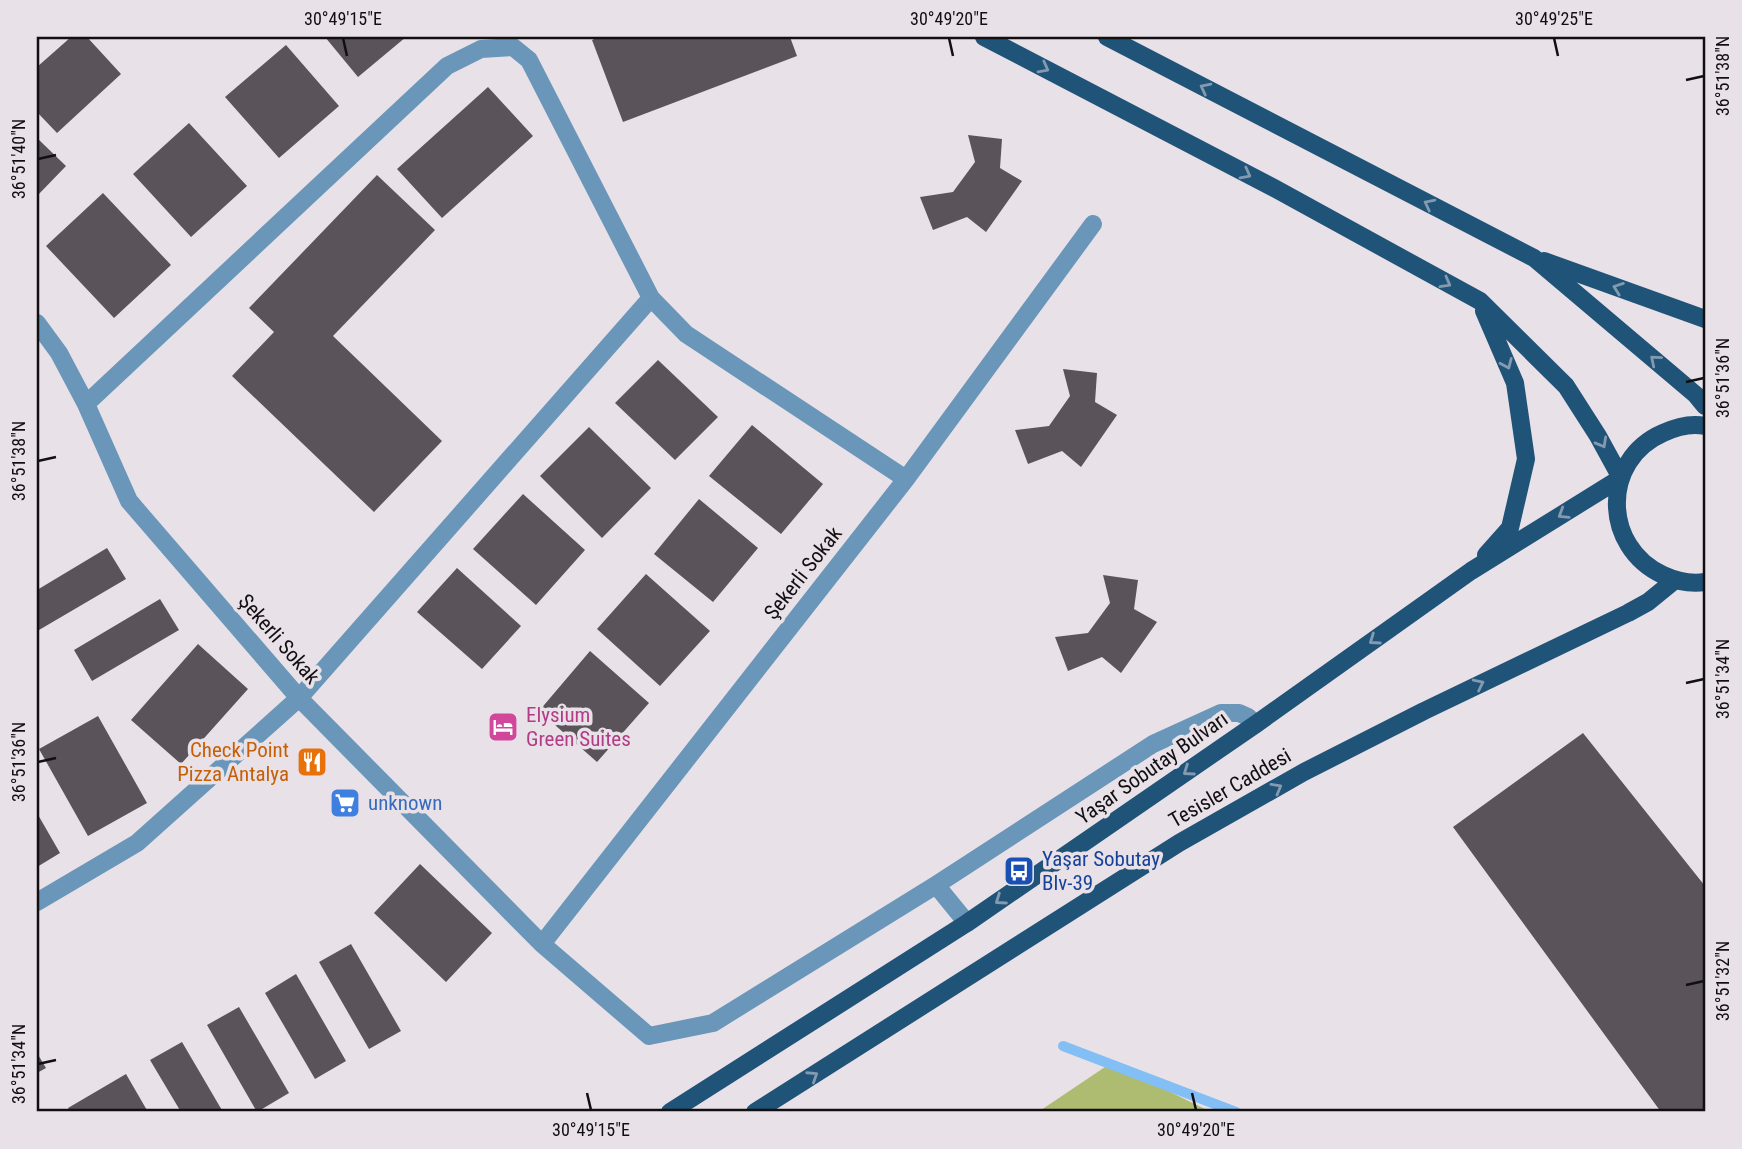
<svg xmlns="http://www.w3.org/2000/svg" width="1742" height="1149" font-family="'Roboto Condensed',sans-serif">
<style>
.forest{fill:#aebc72}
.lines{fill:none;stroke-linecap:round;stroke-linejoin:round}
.stream{stroke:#83bff4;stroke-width:10}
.building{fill:#5a535a}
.street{stroke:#6a97b9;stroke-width:18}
.primary{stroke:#1f5377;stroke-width:18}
.oneway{stroke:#849ab0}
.ticks{fill:none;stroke:#120f11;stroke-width:2.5}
.labels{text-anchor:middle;stroke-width:7;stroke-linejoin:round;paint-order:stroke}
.street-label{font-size:21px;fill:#120f11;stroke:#e9e1e8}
.hotel-label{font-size:21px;fill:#b23c85;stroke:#e9e1e8;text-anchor:start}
.food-label{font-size:21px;fill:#c56008;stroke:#e9e1e8;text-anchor:end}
.shop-label{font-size:21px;fill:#366cbe;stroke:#e9e1e8;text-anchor:start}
.transit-label{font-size:21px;fill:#164399;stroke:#e9e1e8;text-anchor:start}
.neatline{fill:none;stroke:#120f11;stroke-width:2.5}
.ticks-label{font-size:18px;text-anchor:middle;fill:#120f11}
</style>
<rect width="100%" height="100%" fill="#e9e1e8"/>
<path class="forest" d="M1111 1063 1211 1112H1038Z"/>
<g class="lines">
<path class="stream" d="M1063 1046 1236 1112"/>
</g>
<path class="building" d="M71 37H87L121 74 57 133 37 112V67Z
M325 37H406L358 77Z
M599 37H790L797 56 623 122 592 40Z
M286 45 339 106 279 158 225 97Z
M488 87 533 136 442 218 397 169Z
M189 123 247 186 191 237 133 174Z
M968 135 1002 139 1000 168 1022 181 986 232 967 217 933 230 920 197 953 192 975 162Z
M37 138 66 166 37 196Z
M377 175 435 230 333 336 442 441 374 512 232 376 274 332 249 308Z
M103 193 171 265 114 318 46 246Z
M658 360 718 417 675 460 615 403Z
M1063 369 1097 373 1095 402 1117 415 1081 467 1062 451 1028 464 1015 430 1049 426 1070 396Z
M752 425 823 484 781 534 709 476Z
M589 427 651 488 602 538 540 476Z
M523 494 585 550 536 605 473 549Z
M699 499 758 548 713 602 654 554Z
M107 548 126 579 39 630 37 626V590Z
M457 568 521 626 482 669 417 612Z
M646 574 710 631 660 686 597 629Z
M1103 575 1138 580 1134 609 1157 622 1121 673 1102 657 1068 671 1055 637 1088 633 1110 603Z
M160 599 179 630 92 681 74 650Z
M198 644 248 689 181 764 131 720Z
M590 651 649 703 597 762 539 711Z
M98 716 147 803 88 836 39 749Z
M1583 733 1705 886V1112H1661L1453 827Z
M37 813 60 853 37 867Z
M420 864 492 933 446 982 374 913Z
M351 944 401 1031 369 1049 319 962Z
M296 974 346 1061 315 1079 265 993Z
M239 1007 289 1093 257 1112 207 1025Z
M182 1042 223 1112H181L150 1060Z
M37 1053 46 1068 37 1073Z
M126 1074 148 1112H70L68 1108Z"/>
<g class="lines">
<path class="street" d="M37 323 59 353 86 404 129 501 299 698 542 944 649 1036 713 1023 936 885 1153 744 1221 713H1239L1248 717 1256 724
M86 404 447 66 481 49 513 47 529 60 651 298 686 334 906 479
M936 885 967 923
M37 902 137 843 299 698 651 298
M542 944 906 479 1093 224"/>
<path class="primary" d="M984 37 1274 188 1480 301 1566 386 1598 436 1621 478
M1107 37 1534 258 1696 395 1705 406
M1544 261 1705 319
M1484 311 1515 383 1526 459 1510 528 1486 555
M1705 426C1691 423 1676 427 1663 433 1601 460 1602 547 1663 575 1676 581 1691 584 1705 582
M670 1112 967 923 1256 724 1471 571 1621 478
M755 1112 1179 843 1304 772 1424 711 1628 613 1648 602 1675 580"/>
</g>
<defs><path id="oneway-chevron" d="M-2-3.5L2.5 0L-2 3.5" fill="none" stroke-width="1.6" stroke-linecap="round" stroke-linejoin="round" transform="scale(1.75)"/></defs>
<g class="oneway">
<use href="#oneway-chevron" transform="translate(1044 68) rotate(28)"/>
<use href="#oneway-chevron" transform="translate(1205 88) rotate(-153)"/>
<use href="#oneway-chevron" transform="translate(1246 174) rotate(28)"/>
<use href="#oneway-chevron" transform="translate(1429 204) rotate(-153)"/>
<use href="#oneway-chevron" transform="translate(1446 283) rotate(29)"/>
<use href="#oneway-chevron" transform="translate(1618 288) rotate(-160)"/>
<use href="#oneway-chevron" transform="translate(1655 360) rotate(-140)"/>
<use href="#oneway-chevron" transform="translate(1507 364) rotate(67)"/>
<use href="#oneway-chevron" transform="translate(1602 443) rotate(61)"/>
<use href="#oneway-chevron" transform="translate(1563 514) rotate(148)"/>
<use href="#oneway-chevron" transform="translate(1374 640) rotate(145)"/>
<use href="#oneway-chevron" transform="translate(1479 684) rotate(-26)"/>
<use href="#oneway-chevron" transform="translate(1188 771) rotate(145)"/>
<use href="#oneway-chevron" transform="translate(1277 788) rotate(-30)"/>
<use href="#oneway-chevron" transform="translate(1000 900) rotate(145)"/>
<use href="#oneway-chevron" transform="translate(813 1076) rotate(-33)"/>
</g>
<path class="ticks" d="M343 38 347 56M949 38 953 56M1554 38 1558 56M1686 80 1704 76M38 159 56 155M1686 382 1704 378M38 461 56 457M1686 683 1704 679M38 762 56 758M1686 985 1704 981M38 1064 56 1060M587 1093 591 1110M1192 1093 1196 1110"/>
<defs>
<g id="hotel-square" transform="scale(1.575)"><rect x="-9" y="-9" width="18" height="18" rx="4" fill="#d1479c" stroke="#e9e1e8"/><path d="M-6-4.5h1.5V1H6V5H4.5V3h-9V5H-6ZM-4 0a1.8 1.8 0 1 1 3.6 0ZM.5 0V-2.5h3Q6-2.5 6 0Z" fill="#fff"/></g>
<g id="restaurant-square" transform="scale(1.575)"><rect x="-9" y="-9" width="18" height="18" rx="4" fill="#e8710a" stroke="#e9e1e8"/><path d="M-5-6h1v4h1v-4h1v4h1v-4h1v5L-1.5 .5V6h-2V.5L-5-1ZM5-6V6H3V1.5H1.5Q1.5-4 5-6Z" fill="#fff"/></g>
<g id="supermarket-square" transform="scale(1.575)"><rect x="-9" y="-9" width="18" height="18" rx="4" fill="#3f7fe0" stroke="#e9e1e8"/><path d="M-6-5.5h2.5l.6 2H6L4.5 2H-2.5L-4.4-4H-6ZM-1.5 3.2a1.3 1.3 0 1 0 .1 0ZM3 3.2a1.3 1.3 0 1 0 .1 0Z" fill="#fff"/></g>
<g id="bus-square" transform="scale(1.575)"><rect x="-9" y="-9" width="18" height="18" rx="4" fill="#1a4fb4" stroke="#e9e1e8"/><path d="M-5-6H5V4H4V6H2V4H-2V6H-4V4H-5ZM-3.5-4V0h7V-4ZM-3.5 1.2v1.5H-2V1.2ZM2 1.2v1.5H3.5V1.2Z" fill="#fff"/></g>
</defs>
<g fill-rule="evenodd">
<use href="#hotel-square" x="503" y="727"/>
<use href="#restaurant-square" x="312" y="762"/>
<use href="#supermarket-square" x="345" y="803"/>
<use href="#bus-square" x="1019" y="871"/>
</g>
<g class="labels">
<g class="street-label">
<text transform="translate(803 573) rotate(-52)" y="7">Şekerli Sokak</text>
<text transform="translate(279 639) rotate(49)" y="7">Şekerli Sokak</text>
<text transform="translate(1152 768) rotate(-35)" y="7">Yaşar Sobutay Bulvarı</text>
<text transform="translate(1230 788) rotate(-30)" y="7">Tesisler Caddesi</text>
</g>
<g class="hotel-label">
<text x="526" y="722">Elysium<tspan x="526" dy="24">Green Suites</tspan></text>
</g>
<g class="food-label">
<text x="289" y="757">Check Point<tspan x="289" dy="24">Pizza Antalya</tspan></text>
</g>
<g class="shop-label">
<text x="368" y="810">unknown</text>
</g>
<g class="transit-label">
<text x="1042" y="866">Yaşar Sobutay<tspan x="1042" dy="24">Blv-39</tspan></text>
</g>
</g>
<rect width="1742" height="1149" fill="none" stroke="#e9e1e8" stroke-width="77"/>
<rect x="38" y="38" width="1666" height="1072" class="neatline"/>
<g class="ticks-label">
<text x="343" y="25">30°49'15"E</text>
<text x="949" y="25">30°49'20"E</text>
<text x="1554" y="25">30°49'25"E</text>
<text transform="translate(1723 76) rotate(-90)" y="6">36°51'38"N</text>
<text transform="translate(19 159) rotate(-90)" y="6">36°51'40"N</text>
<text transform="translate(1723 378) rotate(-90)" y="6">36°51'36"N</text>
<text transform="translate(19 461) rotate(-90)" y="6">36°51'38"N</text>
<text transform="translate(1723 679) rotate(-90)" y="6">36°51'34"N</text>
<text transform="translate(19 762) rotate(-90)" y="6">36°51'36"N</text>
<text transform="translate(1723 981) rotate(-90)" y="6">36°51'32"N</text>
<text transform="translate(19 1064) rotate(-90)" y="6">36°51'34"N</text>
<text x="591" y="1136">30°49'15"E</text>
<text x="1196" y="1136">30°49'20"E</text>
</g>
</svg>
